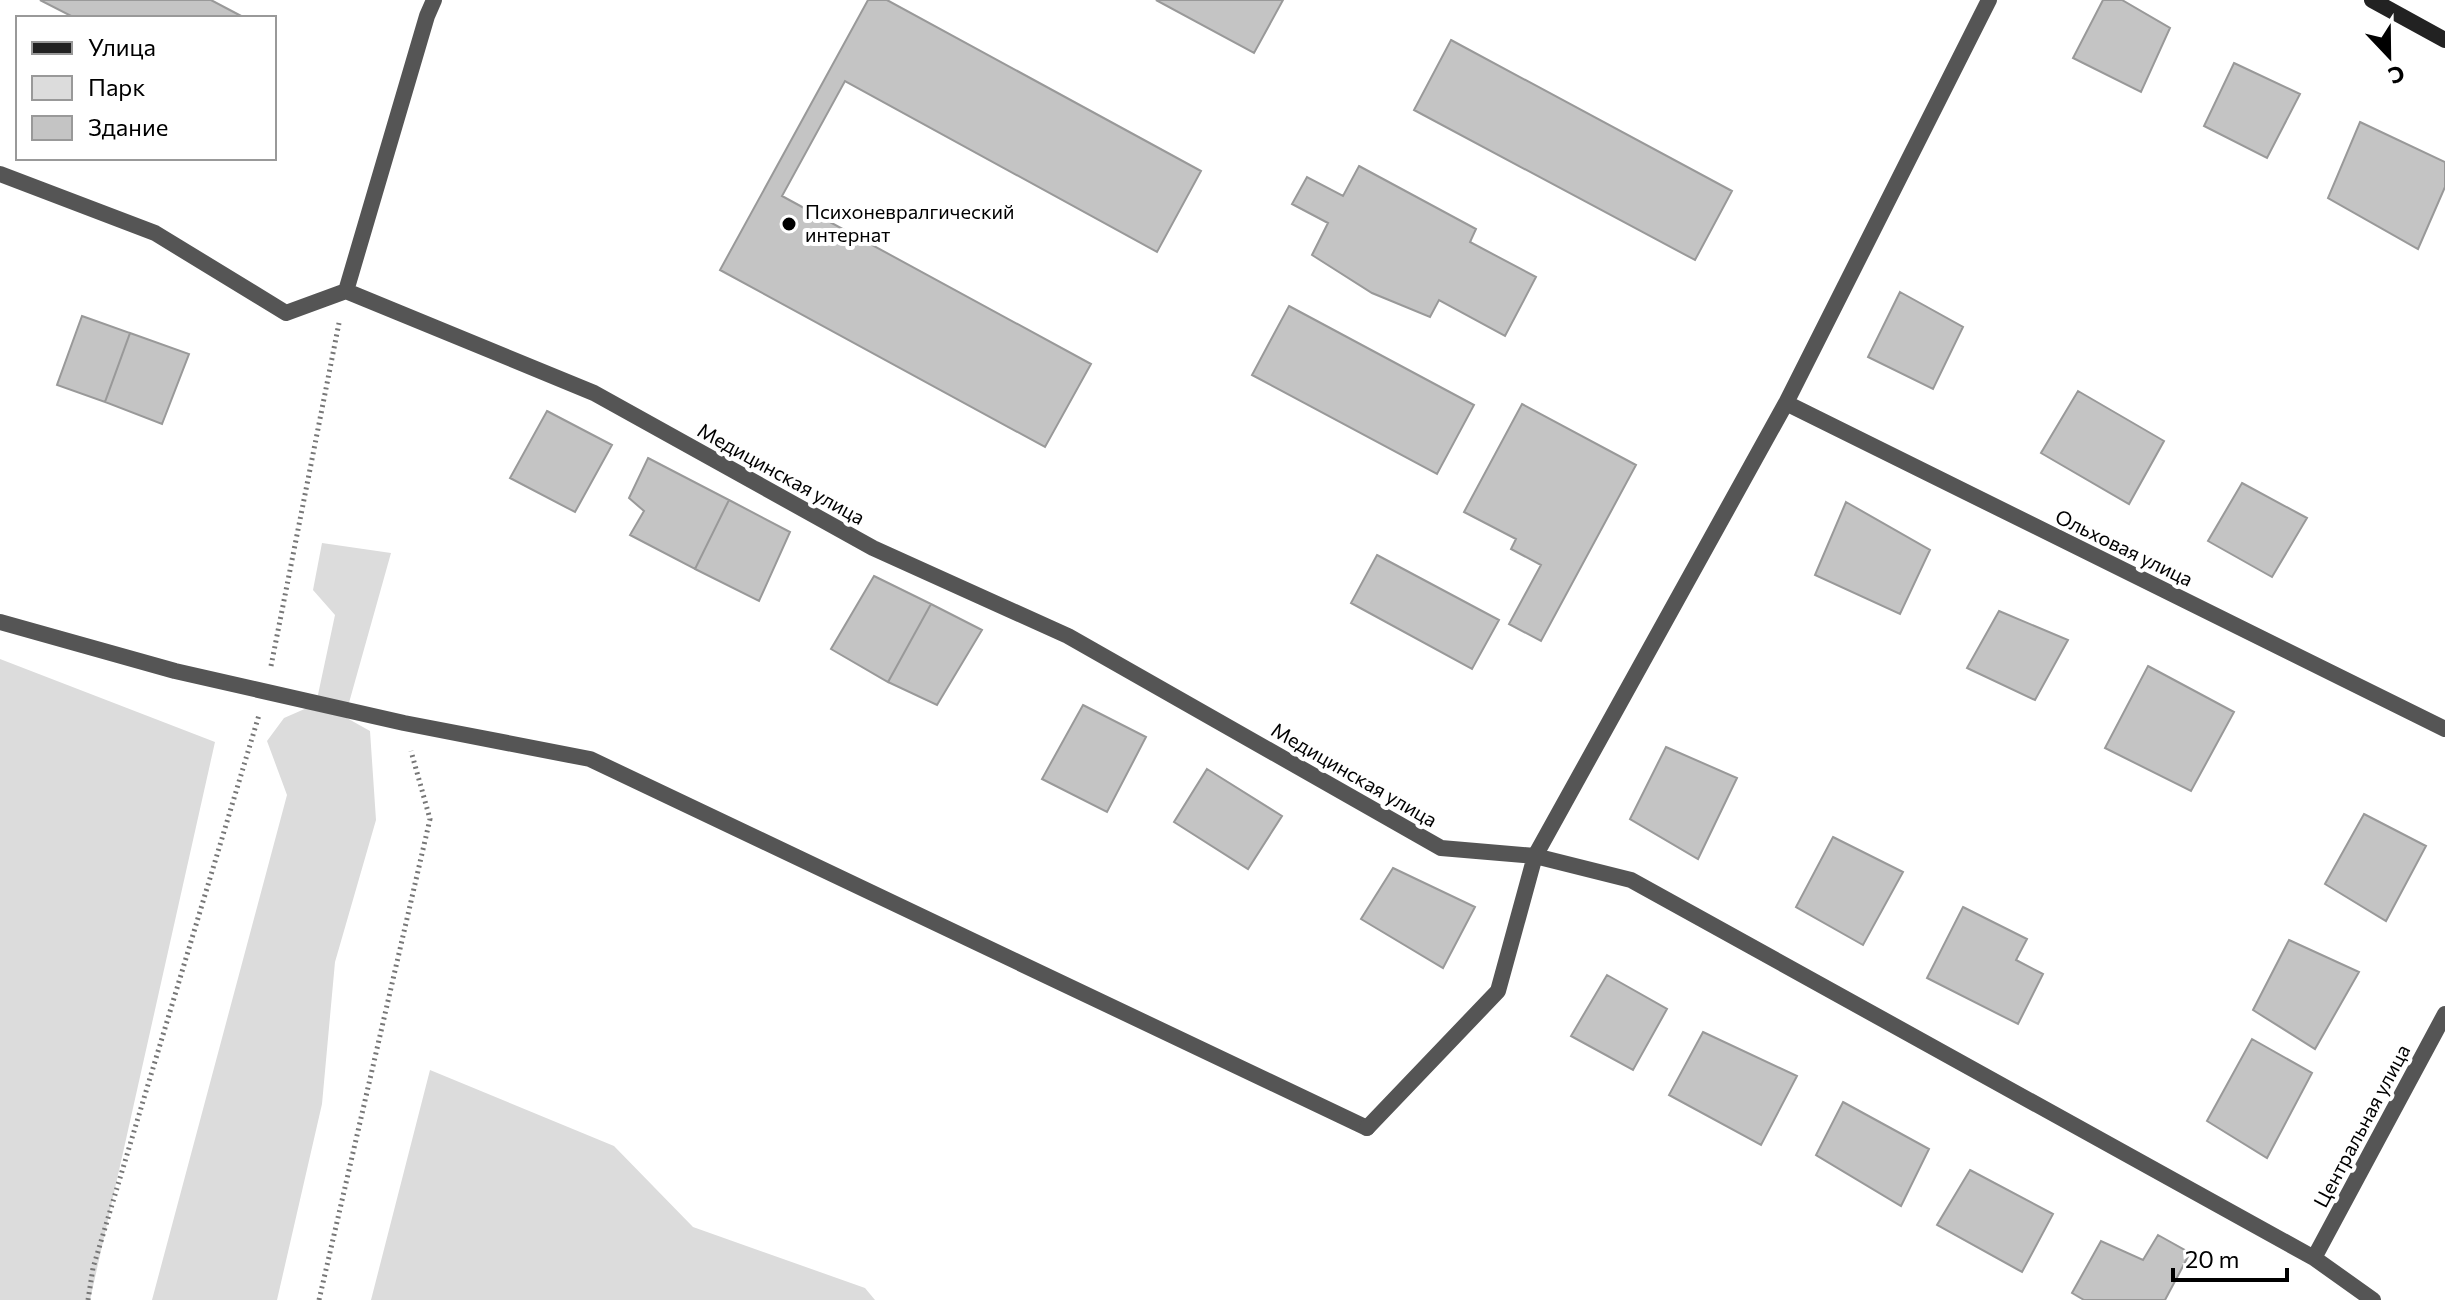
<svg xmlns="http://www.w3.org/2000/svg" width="2445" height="1300" font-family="Commissioner,sans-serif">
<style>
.green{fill:#dcdcdc}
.building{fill:#c4c4c4;stroke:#999;stroke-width:2}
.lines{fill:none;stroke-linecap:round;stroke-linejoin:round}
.path{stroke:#777;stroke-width:5;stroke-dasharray:2 4;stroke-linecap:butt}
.lane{stroke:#555;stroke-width:16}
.street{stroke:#555;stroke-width:16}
.secondary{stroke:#222;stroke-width:16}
.poi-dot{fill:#000;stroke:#fff;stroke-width:3}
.labels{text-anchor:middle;stroke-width:8;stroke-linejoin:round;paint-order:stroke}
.poi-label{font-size:20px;fill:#000;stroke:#fff;text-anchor:start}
.street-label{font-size:20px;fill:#000;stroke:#fff}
</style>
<rect width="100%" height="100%" fill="#fff"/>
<path class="green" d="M322 543 391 553 345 717 370 731 376 820 335 962 322 1104 277 1300H152L287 795 267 741 284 718 316 704 335 615 313 590Z
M0 659 215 742 90 1300H0Z
M430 1070 614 1146 693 1227 865 1288 875 1300H371Z"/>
<path class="building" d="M40 0H211L245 18H75Z
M868 0H887L1201 171 1157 252 845 81 782 196 1091 364 1045 447 720 270Z
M1156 0H1283L1254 53Z
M2103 0H2122L2170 28 2141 92 2073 58Z
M1451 40 1732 191 1695 260 1414 110Z
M2234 63 2300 94 2267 158 2204 126Z
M2360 122 2445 162V187L2418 249 2328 198Z
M1359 166 1476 229 1470 242 1536 277 1505 336 1439 300 1430 317 1372 293 1312 255 1328 223 1292 204 1307 177 1343 196Z
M1900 292 1963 327 1933 389 1868 357Z
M1289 306 1474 405 1437 474 1252 375Z
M82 316 130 333 105 402 57 385Z
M130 333 189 354 162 424 105 402Z
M2078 391 2164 441 2129 504 2041 453Z
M1522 404 1636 465 1541 641 1509 624 1541 565 1511 549 1516 539 1464 512Z
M547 411 612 445 575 512 510 478Z
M648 458 729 500 695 569 630 535 644 511 629 498Z
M2242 483 2307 518 2272 577 2208 541Z
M729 500 790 532 759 601 695 569Z
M1846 502 1930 550 1900 614 1815 575Z
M1377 555 1499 620 1472 669 1351 603Z
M874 576 931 604 888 682 831 649Z
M931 604 982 630 937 705 888 682Z
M1999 611 2068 640 2035 700 1967 668Z
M2148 666 2234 712 2191 791 2105 748Z
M1083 705 1146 737 1107 812 1042 779Z
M1666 747 1737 778 1698 859 1630 819Z
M1207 769 1282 816 1248 869 1174 822Z
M2364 814 2426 846 2386 921 2325 884Z
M1833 837 1903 872 1863 945 1796 907Z
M1393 868 1475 907 1443 968 1361 919Z
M1963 907 2027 939 2016 960 2043 974 2018 1024 1927 978Z
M2289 940 2359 972 2315 1049 2253 1010Z
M1607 975 1667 1009 1633 1070 1571 1036Z
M1703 1032 1797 1076 1761 1145 1669 1095Z
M2252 1039 2312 1073 2267 1158 2207 1121Z
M1843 1102 1929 1149 1901 1206 1816 1155Z
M1970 1170 2053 1214 2022 1272 1937 1225Z
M2158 1235 2190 1253 2165 1300H2084L2072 1293 2101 1241 2143 1260Z"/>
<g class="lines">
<path class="path" d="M271 666 339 323
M88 1300 93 1268 259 715
M319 1300 430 819 411 751"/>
<path class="lane" d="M0 622 175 671 404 723 590 759 1367 1128"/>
<path class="street" d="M0 174 155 233 286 313 346 291 594 393 873 548 1068 636 1441 848 1535 856 1631 880 2314 1258 2373 1300
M346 291 427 16 434 0
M1786 403 2445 729
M1367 1128 1498 991 1535 856 1786 403 1989 0
M2314 1258 2445 1014"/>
<path class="secondary" d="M2372 0 2445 40"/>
</g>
<circle class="poi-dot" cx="789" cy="224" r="8"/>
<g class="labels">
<g class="poi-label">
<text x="805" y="219">Психоневралгический<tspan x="805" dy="23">интернат</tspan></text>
</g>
<g class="street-label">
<text transform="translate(781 474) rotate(29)" y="7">Медицинская улица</text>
<text transform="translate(2124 548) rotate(26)" y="7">Ольховая улица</text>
<text transform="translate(1354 775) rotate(30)" y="7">Медицинская улица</text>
<text transform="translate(2362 1126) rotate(-62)" y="7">Центральная улица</text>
</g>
</g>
<rect x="16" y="16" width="260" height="144" fill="#ffffff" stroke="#999999" stroke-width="2"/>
<rect x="32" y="42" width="40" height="12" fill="#222222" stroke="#999999" stroke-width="2"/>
<text x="88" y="56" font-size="24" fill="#000000">Улица</text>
<rect x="32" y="76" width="40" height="24" fill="#dcdcdc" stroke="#999999" stroke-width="2"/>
<text x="88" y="96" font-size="24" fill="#000000">Парк</text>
<rect x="32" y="116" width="40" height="24" fill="#c4c4c4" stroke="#999999" stroke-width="2"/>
<text x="88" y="136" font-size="24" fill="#000000">Здание</text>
<g transform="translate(2389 56) rotate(158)" stroke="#ffffff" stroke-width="6" paint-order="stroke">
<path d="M0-6L14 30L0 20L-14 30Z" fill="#000000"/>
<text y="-12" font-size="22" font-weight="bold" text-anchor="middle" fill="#000000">С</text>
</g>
<path d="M2173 1268v12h114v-12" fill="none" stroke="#000000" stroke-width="4"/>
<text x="2185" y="1268" font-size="24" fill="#000000" stroke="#ffffff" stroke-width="6" paint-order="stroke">20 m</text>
</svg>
